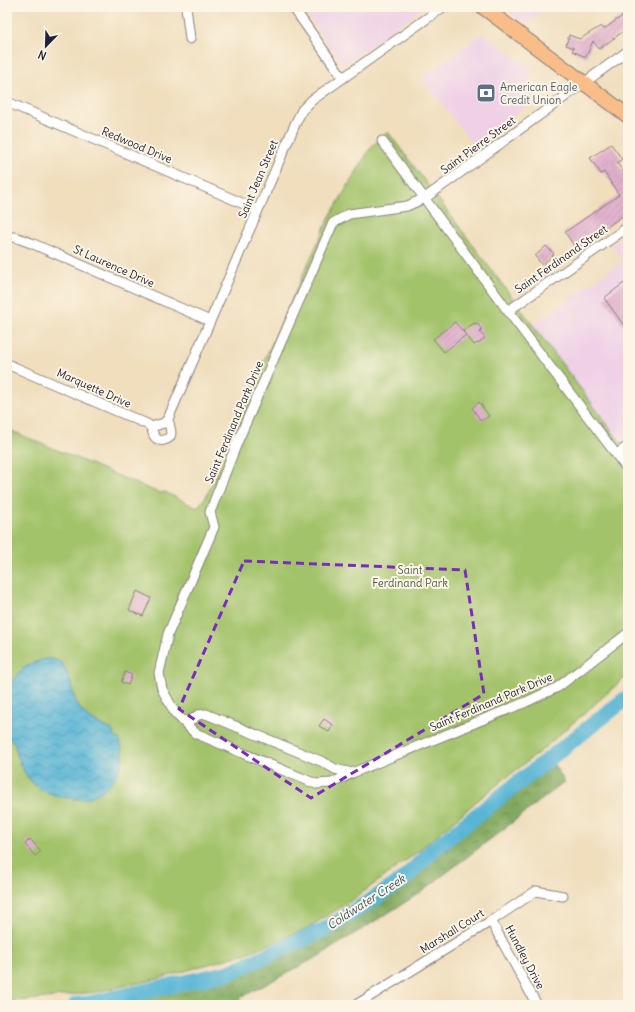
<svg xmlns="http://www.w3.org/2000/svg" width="635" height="1012" font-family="Delius,sans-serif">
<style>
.built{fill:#efd0e7}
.green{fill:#a3c36b;stroke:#627253}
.forest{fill:url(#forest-crowns);stroke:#52664d}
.water{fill:url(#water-waves);stroke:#3d6c88}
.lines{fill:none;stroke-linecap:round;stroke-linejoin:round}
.river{stroke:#58b5d6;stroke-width:16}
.building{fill:url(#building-hatch)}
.street-casing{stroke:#89807c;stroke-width:11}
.primary-casing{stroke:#89807c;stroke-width:16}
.street{stroke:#fff;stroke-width:9}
.primary{stroke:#f9bd89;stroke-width:14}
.marked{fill:none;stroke:#7b2cbf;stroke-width:3;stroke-dasharray:8 5;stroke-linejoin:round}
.labels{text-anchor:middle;stroke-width:4;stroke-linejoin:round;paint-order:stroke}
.service-label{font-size:11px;fill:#4e5e75;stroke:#fcf5e5;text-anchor:start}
.street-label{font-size:11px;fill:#22223b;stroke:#fcf5e5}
.park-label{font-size:11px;fill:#4f5a4c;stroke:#fcf5e5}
.water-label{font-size:12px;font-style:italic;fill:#355571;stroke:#fcf5e5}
</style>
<defs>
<pattern id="forest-crowns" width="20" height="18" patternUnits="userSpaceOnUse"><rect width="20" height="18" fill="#82a95f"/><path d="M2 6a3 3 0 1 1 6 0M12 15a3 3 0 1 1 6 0" fill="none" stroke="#6a8950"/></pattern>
<pattern id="water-waves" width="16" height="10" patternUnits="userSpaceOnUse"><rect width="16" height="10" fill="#58b5d6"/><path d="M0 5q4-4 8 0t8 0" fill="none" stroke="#4893af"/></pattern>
<pattern id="building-hatch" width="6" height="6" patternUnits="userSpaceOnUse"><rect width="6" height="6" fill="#e1b0cc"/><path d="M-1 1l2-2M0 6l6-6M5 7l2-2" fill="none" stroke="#c197b0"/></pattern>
</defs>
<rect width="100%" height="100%" fill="#fcf5e5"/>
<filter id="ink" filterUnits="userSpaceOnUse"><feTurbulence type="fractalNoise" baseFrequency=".025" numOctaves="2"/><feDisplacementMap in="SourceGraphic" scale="8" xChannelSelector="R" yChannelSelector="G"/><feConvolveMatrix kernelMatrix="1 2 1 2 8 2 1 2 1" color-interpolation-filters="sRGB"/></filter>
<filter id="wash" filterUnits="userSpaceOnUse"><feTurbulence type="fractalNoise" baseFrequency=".012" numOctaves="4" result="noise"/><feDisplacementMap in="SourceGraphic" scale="16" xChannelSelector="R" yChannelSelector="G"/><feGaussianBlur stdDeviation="0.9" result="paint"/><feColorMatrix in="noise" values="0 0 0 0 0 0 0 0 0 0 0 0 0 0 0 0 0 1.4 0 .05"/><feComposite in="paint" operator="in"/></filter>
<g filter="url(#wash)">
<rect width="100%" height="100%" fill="#f0debd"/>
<path class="built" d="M302 7H425L343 65Z
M502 7H550L524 24Z
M483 33 530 68 533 94 523 109 473 144 422 78Z
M628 233V452L623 455 527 329 623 261 612 245Z"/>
<path class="green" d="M388 132 628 452V675L542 750 484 795 415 854 351 901 304 930 247 953 157 979 95 992 29 1000 7 1001V429L159 493 165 492 197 508 207 495 249 402 248 396 329 218 371 147Z"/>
<path class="forest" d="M554 765 565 782 420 893 319 956 240 998 244 1005H204L201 1004 195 1005H110L230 980 325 937 405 888 436 856Z"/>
<path class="water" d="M45 659C50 659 55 659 60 662 71 670 71 698 81 710 88 720 101 724 112 730L115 737 119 739C121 745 123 750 123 756 121 777 99 800 78 799 65 799 48 794 37 787 29 781 24 771 19 763L20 760 17 756C18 751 14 748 15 743L9 739 7 730V697C9 694 8 691 9 688 16 671 28 663 45 659Z"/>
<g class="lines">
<path class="river" d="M76 1005 87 1004 228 973 328 928 402 881 435 848 628 697"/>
</g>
<g id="blocks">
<path class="building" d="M628 12V28L599 49 593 41 586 57 572 51 574 48 566 45 569 35 580 39 601 26 604 29Z
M611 144 622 159 617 163 628 178V212L576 249 565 232 619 195 604 172 601 174 590 158Z
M546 246 554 254 542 265 535 256Z
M624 283 628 289V331L604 298Z
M455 322 466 335 444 352 433 339Z
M474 323V324L477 323 482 330 480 332 485 338 478 344 477 343 474 345 463 331Z
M479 402 489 416 481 421 472 408Z
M137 591 151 598 143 616 129 610Z
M125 672 132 675 128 685 121 682Z
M324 719 333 725 329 732 319 726Z
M30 839 41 851 35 856 25 844Z"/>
</g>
</g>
<g filter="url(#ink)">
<use href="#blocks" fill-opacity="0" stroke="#89807c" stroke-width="1"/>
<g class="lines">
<g class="street-casing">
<path id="street" d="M186 7 190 39
M293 7 343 78
M628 51 425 198 407 206 349 214 333 223 237 443 210 512 214 527 168 634 159 673 162 689 175 713 195 733 316 784 332 783 352 773 526 702 558 687 628 633
M7 102 258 210
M382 141 508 311 628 470
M7 237H15L31 243 210 321
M508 311 628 227
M7 364 147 424C154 428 151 432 155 437 157 440 161 441 164 440 176 438 169 426 168 419L296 122 302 110 312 100 443 7
M151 427 164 423 168 419
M617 454 628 446
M182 720 190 721 198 715 206 714 323 762 335 769 352 773
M491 921 537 1005
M356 1005 491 921 536 891 563 896"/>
</g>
<g class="primary-casing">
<path id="primary" d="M483 7 628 116"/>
</g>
<use href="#street" class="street"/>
<use href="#primary" class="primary"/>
</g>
</g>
<path class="marked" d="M244 561 465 570 484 694 311 798 179 709Z"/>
<defs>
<g id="bank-square" transform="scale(1)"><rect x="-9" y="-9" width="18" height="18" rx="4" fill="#5c6f8a" stroke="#fcf5e5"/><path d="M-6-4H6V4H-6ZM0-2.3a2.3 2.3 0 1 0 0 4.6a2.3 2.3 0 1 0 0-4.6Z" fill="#fff"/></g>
</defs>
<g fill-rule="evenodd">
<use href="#bank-square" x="486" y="93"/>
</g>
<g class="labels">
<g class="service-label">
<text x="500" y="91">American Eagle<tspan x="500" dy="13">Credit Union</tspan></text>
</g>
<g class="street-label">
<text transform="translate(137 145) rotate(23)" y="4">Redwood Drive</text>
<text transform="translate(478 145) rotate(-36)" y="4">Saint Pierre Street</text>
<text transform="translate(258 179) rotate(-67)" y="4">Saint Jean Street</text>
<text transform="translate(561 259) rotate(-35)" y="4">Saint Ferdinand Street</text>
<text transform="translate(114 266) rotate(24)" y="4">St Laurence Drive</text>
<text transform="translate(94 388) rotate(24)" y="4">Marquette Drive</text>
<text transform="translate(234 422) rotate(-67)" y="4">Saint Ferdinand Park Drive</text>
<text transform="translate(491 702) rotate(-23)" y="4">Saint Ferdinand Park Drive</text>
<text transform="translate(452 931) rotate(-32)" y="4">Marshall Court</text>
<text transform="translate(525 957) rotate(62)" y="4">Hundley Drive</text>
</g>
<g class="park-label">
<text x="410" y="574">Saint<tspan x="410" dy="13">Ferdinand Park</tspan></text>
</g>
<g class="water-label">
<text transform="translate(366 902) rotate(-33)" y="4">Coldwater Creek</text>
</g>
</g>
<rect width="635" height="1012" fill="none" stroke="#fcf5e5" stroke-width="24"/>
<g transform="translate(46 46) rotate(203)" stroke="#fcf5e5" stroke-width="3" paint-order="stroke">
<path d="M0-3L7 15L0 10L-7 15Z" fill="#22223b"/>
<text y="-6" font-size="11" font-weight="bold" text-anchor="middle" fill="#22223b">N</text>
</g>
</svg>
